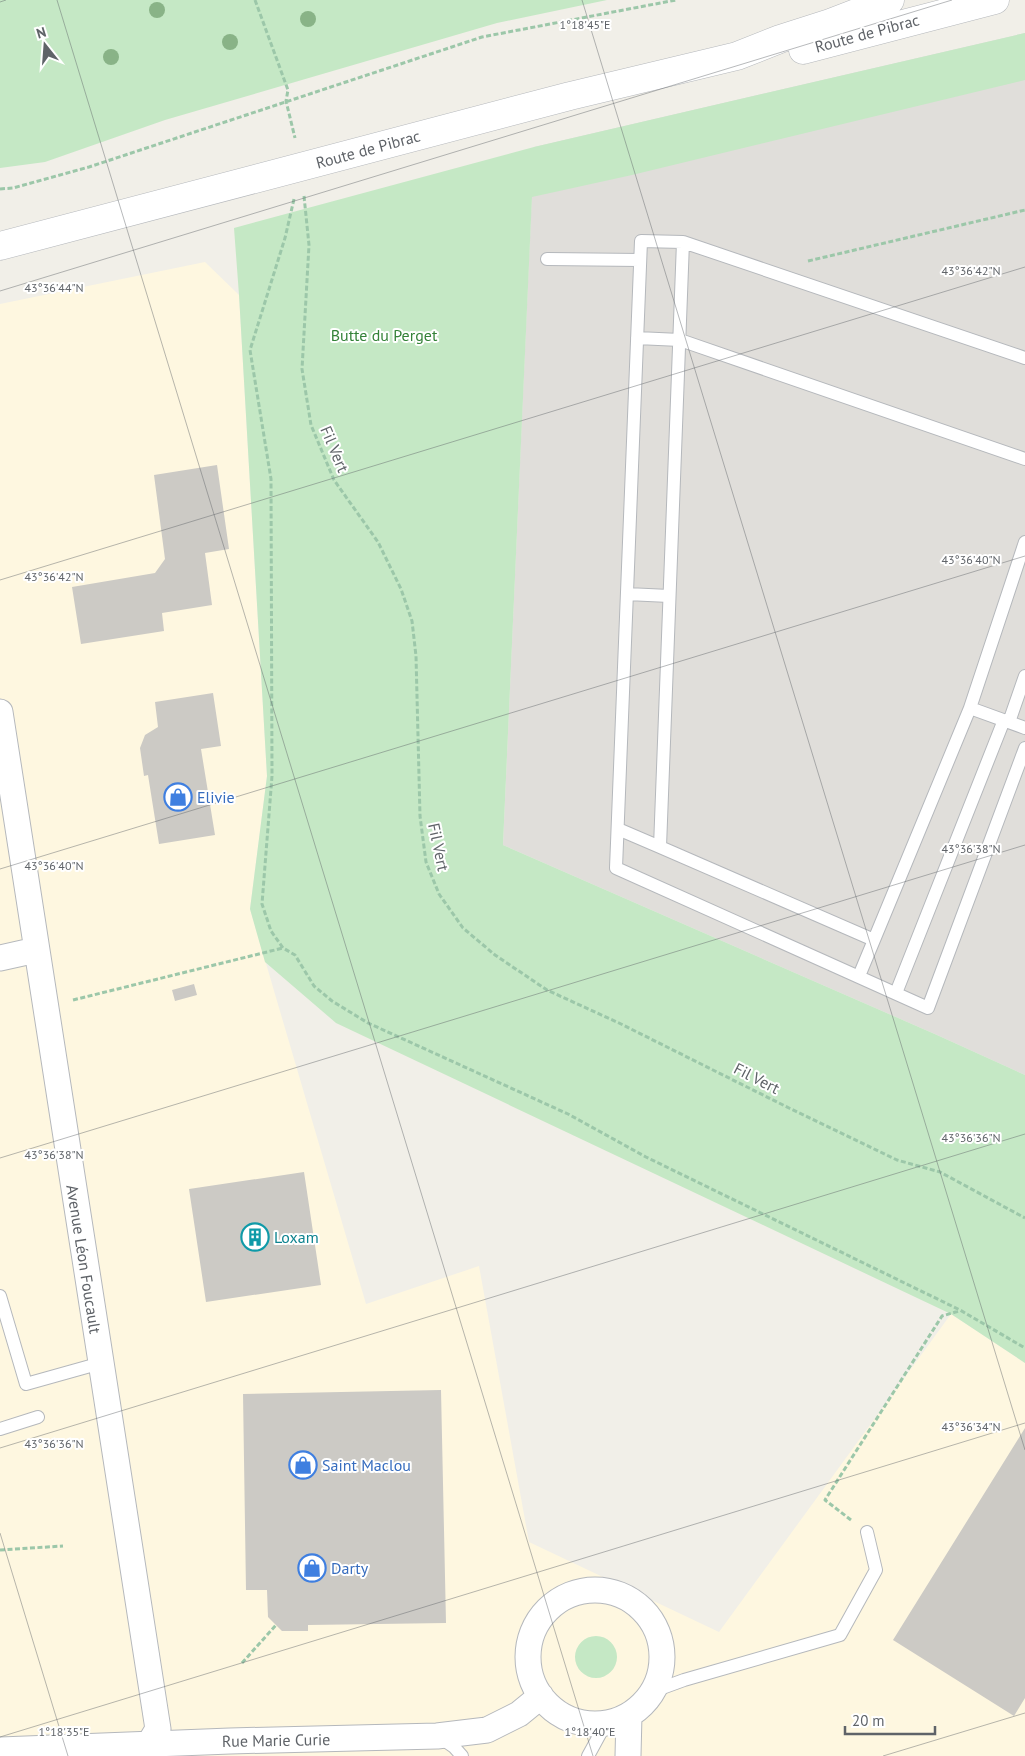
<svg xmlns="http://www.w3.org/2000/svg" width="1025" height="1756" font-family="'PT Sans',sans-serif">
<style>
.commercial{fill:#fef7e0}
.industrial{fill:#e0deda}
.green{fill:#c5e8c5}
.building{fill:#cccac5}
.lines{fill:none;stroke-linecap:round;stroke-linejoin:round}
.service-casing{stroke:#b5b8bc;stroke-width:14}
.minor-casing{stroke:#b5b8bc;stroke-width:27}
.tertiary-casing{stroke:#b5b8bc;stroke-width:29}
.path{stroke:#9cc7a9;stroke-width:3;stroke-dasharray:5 2.5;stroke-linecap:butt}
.service{stroke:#fff;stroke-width:12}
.minor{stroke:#fff;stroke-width:25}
.tertiary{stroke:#fff;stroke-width:28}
.tree{fill:#89b387}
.ticks{fill:none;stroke:#5f6368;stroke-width:1;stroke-opacity:0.45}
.labels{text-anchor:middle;stroke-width:4;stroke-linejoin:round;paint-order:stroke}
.street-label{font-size:16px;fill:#5f6368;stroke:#fff}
.park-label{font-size:16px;fill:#348238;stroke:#fff}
.shop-label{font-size:16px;fill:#366cbe;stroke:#fff;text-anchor:start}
.culture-label{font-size:16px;fill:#0d838f;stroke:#fff;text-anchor:start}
.ticks-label{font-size:12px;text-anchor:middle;fill:#5f6368;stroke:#fff;stroke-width:4;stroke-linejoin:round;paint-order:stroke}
</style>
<rect width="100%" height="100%" fill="#f1efe8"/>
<path class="commercial" d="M205 262 239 295 267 776 250 909 366 1304 479 1266 529 1542 719 1632 951 1314 1025 1363V1756H0V304Z"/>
<path class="industrial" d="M1025 33V1075L937 1035 503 845 534 147Z"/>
<path class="green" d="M0 0H607L497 23 165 120 45 162 0 168Z
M1025 33V80L632 175 532 197 503 845 937 1035 1025 1075V1363L951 1314 336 1023 265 962 250 909 267 776 239 295 234 228 534 147Z
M575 1657a21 21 0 1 1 42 0a21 21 0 1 1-42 0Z"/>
<path class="building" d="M217 465 229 549 205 553 212 605 162 613 164 631 81 644 72 587 155 573 165 559 154 475Z
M213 693 221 746 201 749 215 835 159 844 148 775 144 776 140 748 145 735 158 727 155 702Z
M194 984 197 995 175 1001 172 990Z
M304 1172 321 1285 206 1302 189 1189Z
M441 1390 446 1623 308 1625V1631H282L268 1617 267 1590H246L243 1394Z
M1025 1428V1698L1014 1716 893 1640Z"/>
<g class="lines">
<g class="service-casing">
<path id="service" d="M683 242 1025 358
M547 259 640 260
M637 338 680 340 1025 459
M1025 542 970 708 1025 728
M627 594 669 596
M970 708 874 940 660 847 683 242 641 241 616 868 928 1008 1025 748
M1009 722 1025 676
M618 829 660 847
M859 976 874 940
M896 993 1004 720
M0 1296 26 1384 101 1363
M0 1429 38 1417
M654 1691 684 1680 840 1635 876 1570 867 1532
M441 1738 454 1747 462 1756
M588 1756 606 1723"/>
</g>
<g class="minor-casing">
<path id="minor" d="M0 712 158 1729 149 1744
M0 958 36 950
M528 1657a67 67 0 1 1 134 0a67 67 0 1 1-134 0Z
M0 1750 230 1741 437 1736 487 1730 519 1714 541 1696
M628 1756 629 1715"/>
</g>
<g class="tertiary-casing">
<path id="tertiary" d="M803 50 995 0
M0 246 570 96 737 56 780 39 830 23 890 0"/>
</g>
<path class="path" d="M255 0 288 90 286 101 295 138
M0 189 13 188 89 167 482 37 676 0
M304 196 309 245 302 369 311 425 334 480 378 542 401 589 412 621 416 656 420 816 426 862 439 894 463 928 495 955 547 990 619 1023 789 1108 897 1160 940 1172 1025 1218
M294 199 285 238 250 350 271 479 272 776 262 904 271 931 283 948 295 955 314 986 332 1001 368 1023 568 1114 646 1157 960 1310 1025 1348
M808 261 1025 210
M73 1000 283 948
M851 1520 825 1500 942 1316 959 1311
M0 1550 63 1546
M242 1663 276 1625"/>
<use href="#service" class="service"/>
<use href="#minor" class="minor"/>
<use href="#tertiary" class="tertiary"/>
</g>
<g class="tree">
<circle cx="157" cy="10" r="8"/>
<circle cx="308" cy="19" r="8"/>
<circle cx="230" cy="42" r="8"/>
<circle cx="111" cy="57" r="8"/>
</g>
<path class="ticks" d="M57 0 593 1756M582 0 1025 1450M0 2 6 0M0 291 952 0M0 580 1025 267M0 869 1025 556M0 1158 1025 845M0 1448 1025 1134M0 1533 68 1756M0 1737 1025 1423M883 1756 1025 1713"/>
<defs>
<g id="shop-ring" transform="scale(1.4375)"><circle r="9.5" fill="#fff" stroke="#3f7fe0" stroke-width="1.5"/><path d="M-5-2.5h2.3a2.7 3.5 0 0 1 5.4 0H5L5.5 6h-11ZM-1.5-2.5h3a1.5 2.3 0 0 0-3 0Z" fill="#3f7fe0"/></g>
<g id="building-ring" transform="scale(1.4375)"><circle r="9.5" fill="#fff" stroke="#0f9aa8" stroke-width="1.5"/><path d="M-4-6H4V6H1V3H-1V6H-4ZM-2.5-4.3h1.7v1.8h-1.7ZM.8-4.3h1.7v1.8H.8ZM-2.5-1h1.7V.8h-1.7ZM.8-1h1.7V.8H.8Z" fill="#0f9aa8"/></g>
</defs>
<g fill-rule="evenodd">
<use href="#shop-ring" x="178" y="797"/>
<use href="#building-ring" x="255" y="1237"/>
<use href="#shop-ring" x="303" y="1465"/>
<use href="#shop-ring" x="312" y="1568"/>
</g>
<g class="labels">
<g class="street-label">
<text transform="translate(867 33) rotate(-15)" y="6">Route de Pibrac</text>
<text transform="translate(368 149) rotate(-15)" y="6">Route de Pibrac</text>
<text transform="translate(335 449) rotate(67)" y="6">Fil Vert</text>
<text transform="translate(439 847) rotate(78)" y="6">Fil Vert</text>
<text transform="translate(757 1078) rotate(27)" y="6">Fil Vert</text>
<text transform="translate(84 1259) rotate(81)" y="6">Avenue Léon Foucault</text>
<text transform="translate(276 1740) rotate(-1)" y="6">Rue Marie Curie</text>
</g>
<g class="park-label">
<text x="384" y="341">Butte du Perget</text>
</g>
<g class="shop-label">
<text x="197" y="803">Elivie</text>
<text x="322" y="1471">Saint Maclou</text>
<text x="331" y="1574">Darty</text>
</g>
<g class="culture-label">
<text x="274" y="1243">Loxam</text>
</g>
</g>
<g class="ticks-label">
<text x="585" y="29">1°18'45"E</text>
<text x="971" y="275">43°36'42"N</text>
<text x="54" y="292">43°36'44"N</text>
<text x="971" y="564">43°36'40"N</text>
<text x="54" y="581">43°36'42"N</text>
<text x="971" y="853">43°36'38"N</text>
<text x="54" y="870">43°36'40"N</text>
<text x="971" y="1142">43°36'36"N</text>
<text x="54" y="1159">43°36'38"N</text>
<text x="971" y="1431">43°36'34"N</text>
<text x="54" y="1448">43°36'36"N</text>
<text x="64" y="1736">1°18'35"E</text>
<text x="590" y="1736">1°18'40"E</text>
</g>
<g transform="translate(45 45) rotate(343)" stroke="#ffffff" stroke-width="4" paint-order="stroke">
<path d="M0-4L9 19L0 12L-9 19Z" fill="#5f6368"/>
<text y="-8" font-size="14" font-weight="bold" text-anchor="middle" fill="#5f6368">N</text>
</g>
<path d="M845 1726v8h90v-8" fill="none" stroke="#5f6368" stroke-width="2.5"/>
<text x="852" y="1726" font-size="15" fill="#5f6368" stroke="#ffffff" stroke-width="4" paint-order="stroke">20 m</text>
</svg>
